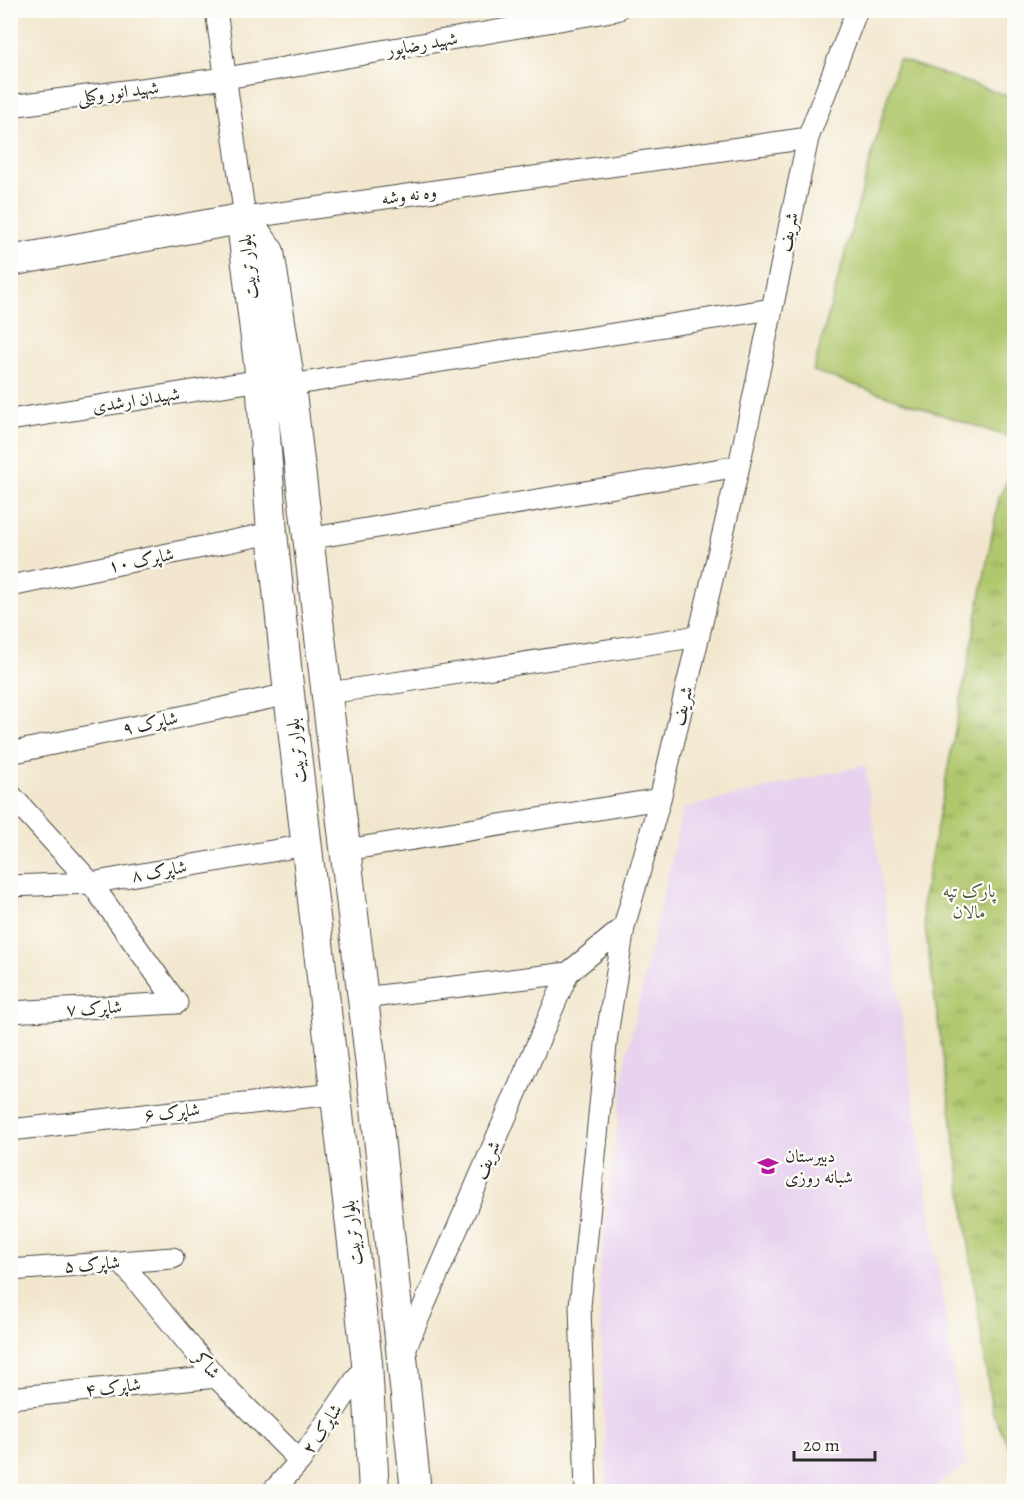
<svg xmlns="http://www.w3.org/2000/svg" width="1025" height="1502" font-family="Alegreya,Amiri,serif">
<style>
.built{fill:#e7d2ef}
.green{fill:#b0c86d;stroke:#6e7a4c;stroke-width:1.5}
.park{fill:url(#park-tufts);stroke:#6e7a4c;stroke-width:1.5}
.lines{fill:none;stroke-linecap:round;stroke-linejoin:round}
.street-casing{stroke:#494743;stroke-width:23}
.secondary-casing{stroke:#494743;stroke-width:32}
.street{stroke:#fff;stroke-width:21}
.secondary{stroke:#fff;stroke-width:30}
.labels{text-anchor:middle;stroke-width:4.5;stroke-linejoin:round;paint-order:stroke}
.street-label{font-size:18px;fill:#2b2b2b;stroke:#fdfcf7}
.park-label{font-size:18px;fill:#535a3f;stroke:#fdfcf7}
.poi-label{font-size:18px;fill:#2b2b2b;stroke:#fdfcf7;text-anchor:start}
</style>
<defs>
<pattern id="park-tufts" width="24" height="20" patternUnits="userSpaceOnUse" patternTransform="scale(1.5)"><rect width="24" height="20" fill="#b0c86d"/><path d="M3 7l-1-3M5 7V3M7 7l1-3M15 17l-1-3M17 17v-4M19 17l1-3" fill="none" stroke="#8fa35a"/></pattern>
</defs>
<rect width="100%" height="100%" fill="#fdfcf7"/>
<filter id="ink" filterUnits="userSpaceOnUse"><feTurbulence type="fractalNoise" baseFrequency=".0167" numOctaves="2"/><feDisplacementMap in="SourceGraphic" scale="12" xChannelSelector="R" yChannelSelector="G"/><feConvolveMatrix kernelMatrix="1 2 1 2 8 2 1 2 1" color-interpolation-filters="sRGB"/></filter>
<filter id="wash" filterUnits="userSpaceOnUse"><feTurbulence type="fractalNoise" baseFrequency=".008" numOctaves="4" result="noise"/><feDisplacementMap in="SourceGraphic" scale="24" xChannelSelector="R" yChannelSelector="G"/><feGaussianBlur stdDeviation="1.35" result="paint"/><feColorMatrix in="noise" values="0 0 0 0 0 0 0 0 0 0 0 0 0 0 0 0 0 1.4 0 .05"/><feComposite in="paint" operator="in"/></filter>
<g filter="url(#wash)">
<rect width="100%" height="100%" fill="#f2e7ce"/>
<path class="built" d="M865 765 967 1465 928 1491H607L599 1275 626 1057 683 808Z"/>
<path class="green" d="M898 59 1014 98V439L813 371Z"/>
<path class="park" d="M1014 466V1458L992 1411 922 905 999 498Z"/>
</g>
<g filter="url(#ink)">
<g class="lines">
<g class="street-casing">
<path id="street" d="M216 10 245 218 808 138
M10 106 226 78 617 10
M290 385 772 309
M10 420 261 380
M307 539 739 466
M10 586 272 533
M329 693 699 636
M10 753 289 694
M10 794 91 883 177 1003
M346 850 660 799
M10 886 91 883 306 845
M363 998 568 973
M10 1012 177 1003
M10 1130 334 1094
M121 1262 216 1377 300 1461
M10 1270 173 1258
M403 1354 568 973 624 927 660 799 739 466 808 138 857 10
M10 1398 216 1377
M272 1492 300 1461 367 1363
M586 1492 580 1306 607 1035 624 927"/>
</g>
<g class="secondary-casing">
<path id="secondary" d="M245 218 269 252 290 385 376 1108 416 1492
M245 218 243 231 261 380 272 533 289 694 367 1363 374 1492
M10 261 245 218"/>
</g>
<use href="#street" class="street"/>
<use href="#secondary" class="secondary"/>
</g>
</g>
<defs>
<g id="school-bare" transform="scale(1.62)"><path d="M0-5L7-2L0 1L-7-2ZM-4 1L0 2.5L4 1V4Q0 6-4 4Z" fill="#b5179e" stroke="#fdfcf7" stroke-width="2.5" paint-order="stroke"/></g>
</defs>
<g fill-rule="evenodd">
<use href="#school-bare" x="768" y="1166"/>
</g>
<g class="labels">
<g class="street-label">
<text transform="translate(422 44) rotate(-10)" y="6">شهید رضاپور</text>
<text transform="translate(118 92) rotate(-7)" y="6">شهید انور وکیلی</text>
<text transform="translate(409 195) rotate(-8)" y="6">وه نه وشه</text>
<text transform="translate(788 232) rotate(-78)" y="6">شریف</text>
<text transform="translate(248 267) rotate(-96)" y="6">بلوار تربیت</text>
<text transform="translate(136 400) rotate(-9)" y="6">شهیدان ارشدی</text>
<text transform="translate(141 560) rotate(-11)" y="6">شاپرک ۱۰</text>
<text transform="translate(682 706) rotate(-76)" y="6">شریف</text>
<text transform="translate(150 723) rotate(-12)" y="6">شاپرک ۹</text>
<text transform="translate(296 751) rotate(-96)" y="6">بلوار تربیت</text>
<text transform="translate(159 871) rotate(-10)" y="6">شاپرک ۸</text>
<text transform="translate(94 1008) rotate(-3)" y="6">شاپرک ۷</text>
<text transform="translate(172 1112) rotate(-6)" y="6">شاپرک ۶</text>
<text transform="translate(487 1160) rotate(-67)" y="6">شریف</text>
<text transform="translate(352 1233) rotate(-97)" y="6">بلوار تربیت</text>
<text transform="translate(92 1264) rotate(-4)" y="6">شاپرک ۵</text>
<text transform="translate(207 1365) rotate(49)" y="6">شاکر</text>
<text transform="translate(113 1387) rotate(-6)" y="6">شاپرک ۴</text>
<text transform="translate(322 1429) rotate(-56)" y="6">شاپرک ۲</text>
</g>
<g class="park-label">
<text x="969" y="897">پارک تپه<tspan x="969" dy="21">مالان</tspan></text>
</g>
<g class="poi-label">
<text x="785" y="1162">دبیرستان<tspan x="785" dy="21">شبانه روزی</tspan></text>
</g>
</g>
<rect width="1025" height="1502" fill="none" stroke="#fdfcf7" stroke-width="36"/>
<path d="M794 1451v9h81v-9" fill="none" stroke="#2b2b2b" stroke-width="3"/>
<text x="803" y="1451" font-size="18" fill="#2b2b2b" stroke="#fdfcf7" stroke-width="4.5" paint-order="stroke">20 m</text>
</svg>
